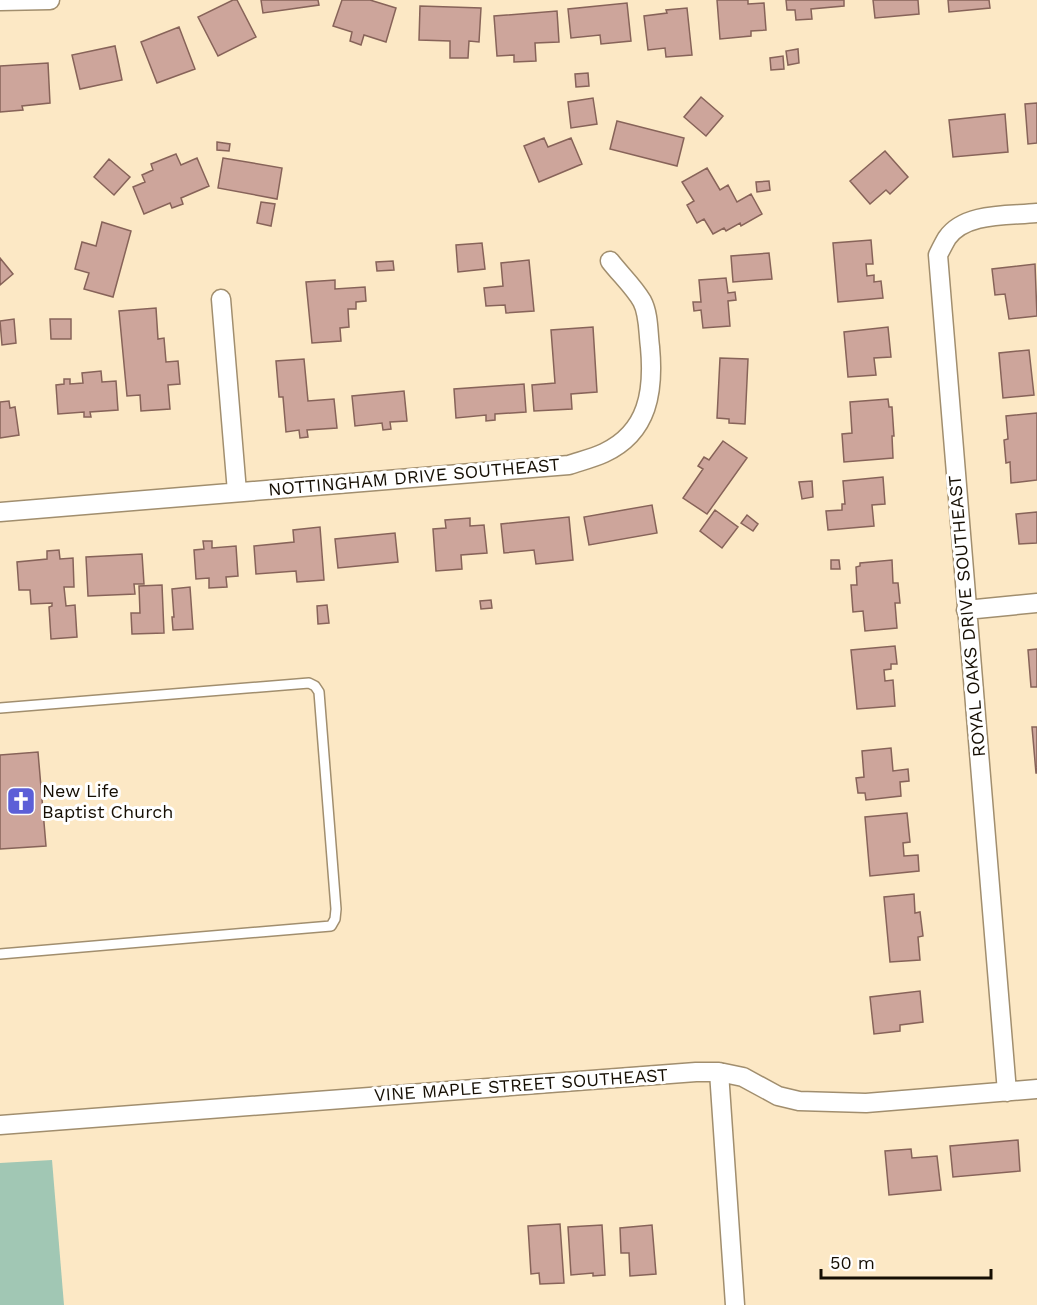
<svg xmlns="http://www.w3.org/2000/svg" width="1037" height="1305" font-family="'Work Sans',sans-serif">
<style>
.green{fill:#a1c7b4}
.building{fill:#cda59b;stroke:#876359;stroke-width:1.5}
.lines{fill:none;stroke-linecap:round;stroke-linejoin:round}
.service-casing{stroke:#a18e6e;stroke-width:12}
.minor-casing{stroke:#a18e6e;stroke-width:21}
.service{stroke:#fff;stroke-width:9}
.minor{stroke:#fff;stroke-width:18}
.labels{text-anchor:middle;stroke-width:6;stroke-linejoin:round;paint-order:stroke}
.street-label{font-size:18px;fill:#150e03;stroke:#fff}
.poi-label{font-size:18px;fill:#150e03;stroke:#fff;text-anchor:start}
</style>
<rect width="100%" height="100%" fill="#fce8c5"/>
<path class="green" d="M52 1160 64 1305H0V1163Z"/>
<path class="building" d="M233 0H237L256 37 218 56 198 17Z
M261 0H318L319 5 263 13Z
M342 0H370L396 8 386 42 364 35 361 45 350 41 352 32 333 26Z
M717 0H748V4L764 3 766 30 751 31V36L720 39Z
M786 0H844V6L811 9 812 19 796 20 795 10H787Z
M873 0H918L919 14 875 18Z
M948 0H989L990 8 949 12Z
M627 3 631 41 601 44 600 35 571 38 568 9Z
M420 6 481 8 479 42 469 41 468 58H450V41L419 40Z
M687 8 692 55 666 57 665 48 648 50 644 16 667 13 666 10Z
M557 11 559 42 535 43 536 61 514 62V55L497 56 494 16Z
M179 27 195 69 157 83 141 42Z
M115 46 122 80 80 89 72 55Z
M798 49 799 63 788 65 786 51Z
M783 56 784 69 771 70 770 58Z
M48 63 50 103 22 106 23 110 0 112V66Z
M588 73 589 86 576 87 575 74Z
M701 97 723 116 706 136 684 117Z
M593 98 597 124 571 128 568 102Z
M1037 103V143L1028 144 1025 104Z
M1005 114 1008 152 953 157 949 120Z
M617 121 684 138 677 166 610 149Z
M544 138 548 147 571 138 582 164 539 182 524 146Z
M217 142 230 144 229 151 217 150Z
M885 151 908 177 890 194 886 190 870 204 850 181Z
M176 154 181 165 197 158 209 186 181 198 183 204 172 208 170 203 144 214 133 187 145 182 142 175 153 170 151 164Z
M223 158 282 168 277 199 218 188Z
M109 159 130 177 114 195 94 177Z
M707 168 720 190 728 185 737 202 751 194 762 214 741 226 740 223 726 231 724 228 713 234 704 219 697 223 687 205 694 201 682 182Z
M769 181 770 190 757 192 756 182Z
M261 202 275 204 271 226 257 223Z
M102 222 131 231 113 297 84 289 89 273 75 269 82 242 96 246Z
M871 240 873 264H866L867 276 874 275V282L881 281 883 298 838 302 833 243Z
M482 243 485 269 458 272 456 245Z
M769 253 772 279 733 282 731 256Z
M0 258 13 274 0 285Z
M529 260 534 311 506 313 505 305 486 306 484 288 503 286 501 263Z
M393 261 394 270 377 271 376 262Z
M1035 264 1037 316 1009 319 1005 294 995 295 992 269Z
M726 278 728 293 735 292 736 300 728 301 730 326 703 328 701 310 694 311 693 302H701L699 280Z
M335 280V289L365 287 366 301 356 302V309H348L349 327 340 328 341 341 312 343 306 282Z
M156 308 158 339 164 338 166 362 178 361 180 384 168 385 170 409 141 411 140 395 127 396 119 311Z
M14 319 16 343 2 345 0 321Z
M50 319H71V339H51Z
M593 327 597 392 571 394 572 409 534 411 532 385 555 383 551 330Z
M888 327 891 357 874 358 876 375 848 377 844 332Z
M1029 350 1034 395 1003 398 999 353Z
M720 358 748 359 745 424 729 423V419L717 418Z
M304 359 308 401 334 399 337 428 307 430 308 437 300 438 299 430 286 432 283 397H279L276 361Z
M101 371 102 382 116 381 118 410 90 412 91 417H84V412L58 414 56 385 64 384V379H70V384L83 383 82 373Z
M524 384 526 412 495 414V420L486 421V415L456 418 454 389Z
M404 391 407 421 390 422 391 429 383 430 382 423 355 426 352 396Z
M888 399 889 407H892L894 436H892L893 458 844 462 842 434 852 433 850 402Z
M9 401 10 408 15 407 19 435 0 438V402Z
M1037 413V480L1011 483 1010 462 1006 463 1004 440 1008 439 1006 416Z
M723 441 747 458 707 514 683 498 703 469 698 466 704 457 709 460Z
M883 477 885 504 872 505 874 526 828 530 826 511 842 510V504H845L843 481Z
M812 481 813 497 802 499 799 482Z
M652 505 657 533 589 545 584 517Z
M715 510 738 527 722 548 700 531Z
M1037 512V543L1019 544 1016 514Z
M747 515 758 524 753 531 741 523Z
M569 517 573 560 536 564 534 550 504 553 501 524Z
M470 518V526L484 525 487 553 461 555 462 569 436 571 433 529 446 528 445 520Z
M320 527 324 580 297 582 296 571 256 574 254 546 294 542 293 530Z
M395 533 398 562 338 568 335 539Z
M203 541H212V548L236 546 238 576 226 577 227 587 209 588V578L196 579 194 550 204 549Z
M59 550 60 559 73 558 74 587H64L66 606 75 605 77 637 51 639 49 607 52 606V603L31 604 30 590H19L17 562 47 559V551Z
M142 554 144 584H134L135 594 88 596 86 557Z
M831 560H839L840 569H831Z
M892 560 893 583H898L900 603H895L897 628 865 631 863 611 853 612 851 585H857L856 567 860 566V563Z
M162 585 164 633 132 634 131 613H140L139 586Z
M190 587 193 629 173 630 172 617H174L172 589Z
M491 600 492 608 481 609 480 601Z
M327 605 329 623 318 624 317 606Z
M895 646 897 664H891V669L884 670 885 681 893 680 895 706 857 709 851 650Z
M1037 649V687H1031L1028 650Z
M1032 727H1037V773H1036Z
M891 748 893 771 908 769 909 781 900 782 901 796 866 800 865 793H858L856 778 864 777 862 751Z
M38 752 46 846 0 849V755Z
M907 813 910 842 903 843 904 856 918 855 919 871 870 876 865 817Z
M914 894 915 913 920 912 923 936 918 937 920 960 890 962 884 897Z
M920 991 923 1022 900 1025V1031L874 1034 870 997Z
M1018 1140 1020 1171 953 1177 950 1146Z
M911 1149 912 1158 937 1156 941 1190 889 1195 885 1151Z
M560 1224 564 1283 540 1284 539 1273 531 1274 528 1226Z
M602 1225 605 1275 593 1276V1273L571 1275 568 1227Z
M652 1225 656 1274 630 1276 629 1253H621L620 1228Z"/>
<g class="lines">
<g class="service-casing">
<path id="service" d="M0 708 309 683 315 686 319 692 336 909 335 919 331 926 0 954"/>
</g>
<g class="minor-casing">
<path id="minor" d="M0 1 50 0
M221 299 237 492
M0 512 569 465C581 461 593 458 604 453 649 432 654 390 650 347 648 332 649 314 642 301 634 287 620 274 610 261
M966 610 1037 603
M719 1072 735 1305
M1007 1092 938 255C941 249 944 243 947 238 965 212 1009 216 1037 213
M0 1125 696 1072H719L743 1077 778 1096 799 1101 866 1103 1037 1089"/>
</g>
<use href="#service" class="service"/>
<use href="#minor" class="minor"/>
</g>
<defs>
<g id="church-square" transform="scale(1.5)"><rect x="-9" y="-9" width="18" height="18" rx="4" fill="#5c5fd7" stroke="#fff"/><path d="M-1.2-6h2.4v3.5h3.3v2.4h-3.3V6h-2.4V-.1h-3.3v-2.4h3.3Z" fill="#fff"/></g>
</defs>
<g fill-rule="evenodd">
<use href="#church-square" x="21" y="801"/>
</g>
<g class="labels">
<g class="street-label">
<text transform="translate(414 477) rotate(-5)" y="6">NOTTINGHAM DRIVE SOUTHEAST</text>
<text transform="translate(967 616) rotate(-95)" y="6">ROYAL OAKS DRIVE SOUTHEAST</text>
<text transform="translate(521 1085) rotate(-4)" y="6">VINE MAPLE STREET SOUTHEAST</text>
</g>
<g class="poi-label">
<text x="42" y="797">New Life<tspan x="42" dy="21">Baptist Church</tspan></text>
</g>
</g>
<path d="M821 1269v9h170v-9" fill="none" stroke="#150e03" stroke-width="3"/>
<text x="830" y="1269" font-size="18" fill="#150e03" stroke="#ffffff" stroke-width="4.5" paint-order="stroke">50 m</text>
</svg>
